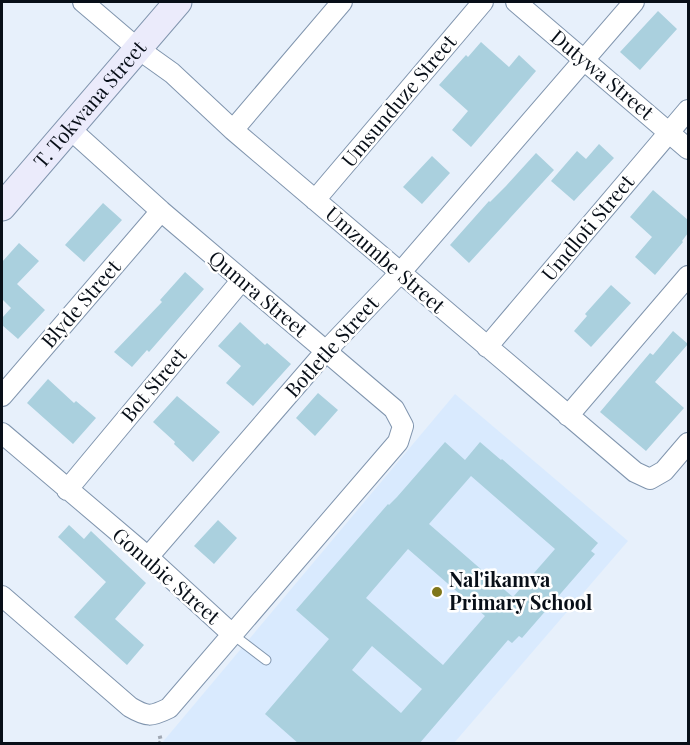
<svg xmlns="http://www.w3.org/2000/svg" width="690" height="745" font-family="'Playfair Display',serif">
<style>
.built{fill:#d9eafe}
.building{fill:#aad0de;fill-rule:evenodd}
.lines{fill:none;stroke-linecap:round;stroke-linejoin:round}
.lane-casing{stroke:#8095ae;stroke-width:11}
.street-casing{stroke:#8095ae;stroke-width:22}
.secondary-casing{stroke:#8095ae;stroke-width:29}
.path{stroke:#a1a9b4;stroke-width:4;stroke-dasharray:3 3;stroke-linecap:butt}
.lane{stroke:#fff;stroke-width:9}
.street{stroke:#fff;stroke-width:20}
.secondary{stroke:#ebebfb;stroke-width:27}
.poi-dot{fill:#7f761a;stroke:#fff;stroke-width:2}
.labels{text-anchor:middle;stroke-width:5;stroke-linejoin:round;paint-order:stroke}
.street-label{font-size:20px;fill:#080f18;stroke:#fff}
.poi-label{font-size:20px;font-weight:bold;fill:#080f18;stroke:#fff;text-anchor:start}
</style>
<rect width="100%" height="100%" fill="#e7f0fb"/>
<path class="built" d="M455 394 628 541 454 743 161 744Z"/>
<path class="building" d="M658 11 677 29 640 70 620 52Z
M481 42 509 67 519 55 536 71 471 147 452 130 468 111 439 85 466 55 468 57Z
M599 144 614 158 574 201 551 181 577 151 586 159Z
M536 153 554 170 469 263 450 245 489 201 490 202 506 186Z
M432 156 450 173 422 204 403 187Z
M653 190 688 220V233L682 241 683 242 655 275 635 257 652 237 630 217Z
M103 203 122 220 84 262 65 245Z
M19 243 39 261 17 284 45 310 18 339 2 325V318L11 308 3 300 2 301V262Z
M185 272 204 289 149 352 147 350 132 367 114 352 162 302 160 300Z
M611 285 631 303 591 347 574 331 587 316 585 314Z
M240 322 265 345 267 343 291 364 253 406 226 383 241 366 218 346Z
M673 331 688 344 655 382 684 408 646 451 600 412 650 353 653 355Z
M48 379 74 403 76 401 96 418 73 444 27 403Z
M318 393 338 410 315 436 296 418Z
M177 396 220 432 193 462 174 444 175 442 153 422Z
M445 442 465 460 480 442 501 460 502 459 598 543 591 551 595 554 522 638 519 636 512 643 508 640 419 744H299L265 714 329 639 296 610 388 504 389 505 397 497ZM471 476 555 549 513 597 429 524ZM408 549 485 616 443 665 366 598ZM372 646 422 689 401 713 352 670Z
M218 520 237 538 214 564 194 546Z
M69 525 84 539 91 531 146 583 115 619 144 645 127 665 74 617 106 582 58 537Z"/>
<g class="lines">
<g class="lane-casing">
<path id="lane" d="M232 634 266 660"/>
</g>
<g class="street-casing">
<path id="street" d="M83 2 137 48 172 73 233 130 635 472 650 479 664 471 688 443
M516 2 688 149
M233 130 342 2
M315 200 483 2
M487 347 688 110
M2 396 161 211
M568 416 688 276
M2 433 148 557 232 634
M67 490 241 281
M148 557 326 351 400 273 634 2
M2 596 130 707C147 717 151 717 169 708L398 442 403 426 394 409 161 211 69 128"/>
</g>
<g class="secondary-casing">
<g id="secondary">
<path id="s1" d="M2 207 178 2"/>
</g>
</g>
<path class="path" d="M159 744 161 741 159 733"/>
<use href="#lane" class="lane"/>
<use href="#street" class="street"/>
<use href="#secondary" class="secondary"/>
</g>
<circle class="poi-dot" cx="437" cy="592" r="6"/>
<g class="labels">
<g class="street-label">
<text transform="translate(602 75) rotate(40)" y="7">Dutywa Street</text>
<text transform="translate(399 101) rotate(-50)" y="7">Umsunduze Street</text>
<text dy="7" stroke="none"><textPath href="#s1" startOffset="135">T. Tokwana Street</textPath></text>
<text transform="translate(588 228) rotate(-50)" y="7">Umdloti Street</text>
<text transform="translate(385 260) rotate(41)" y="7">Umzumbe Street</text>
<text transform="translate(258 294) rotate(40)" y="7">Qumra Street</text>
<text transform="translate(81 304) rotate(-49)" y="7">Blyde Street</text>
<text transform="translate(332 347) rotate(-48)" y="7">Botletle Street</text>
<text transform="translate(154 385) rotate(-50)" y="7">Bot Street</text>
<text transform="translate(166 576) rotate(41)" y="7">Gonubie Street</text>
</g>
<g class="poi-label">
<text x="449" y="587">Nal'ikamva<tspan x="449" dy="23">Primary School</tspan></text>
</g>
</g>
<rect width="690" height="745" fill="none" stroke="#080f18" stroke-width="6"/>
</svg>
